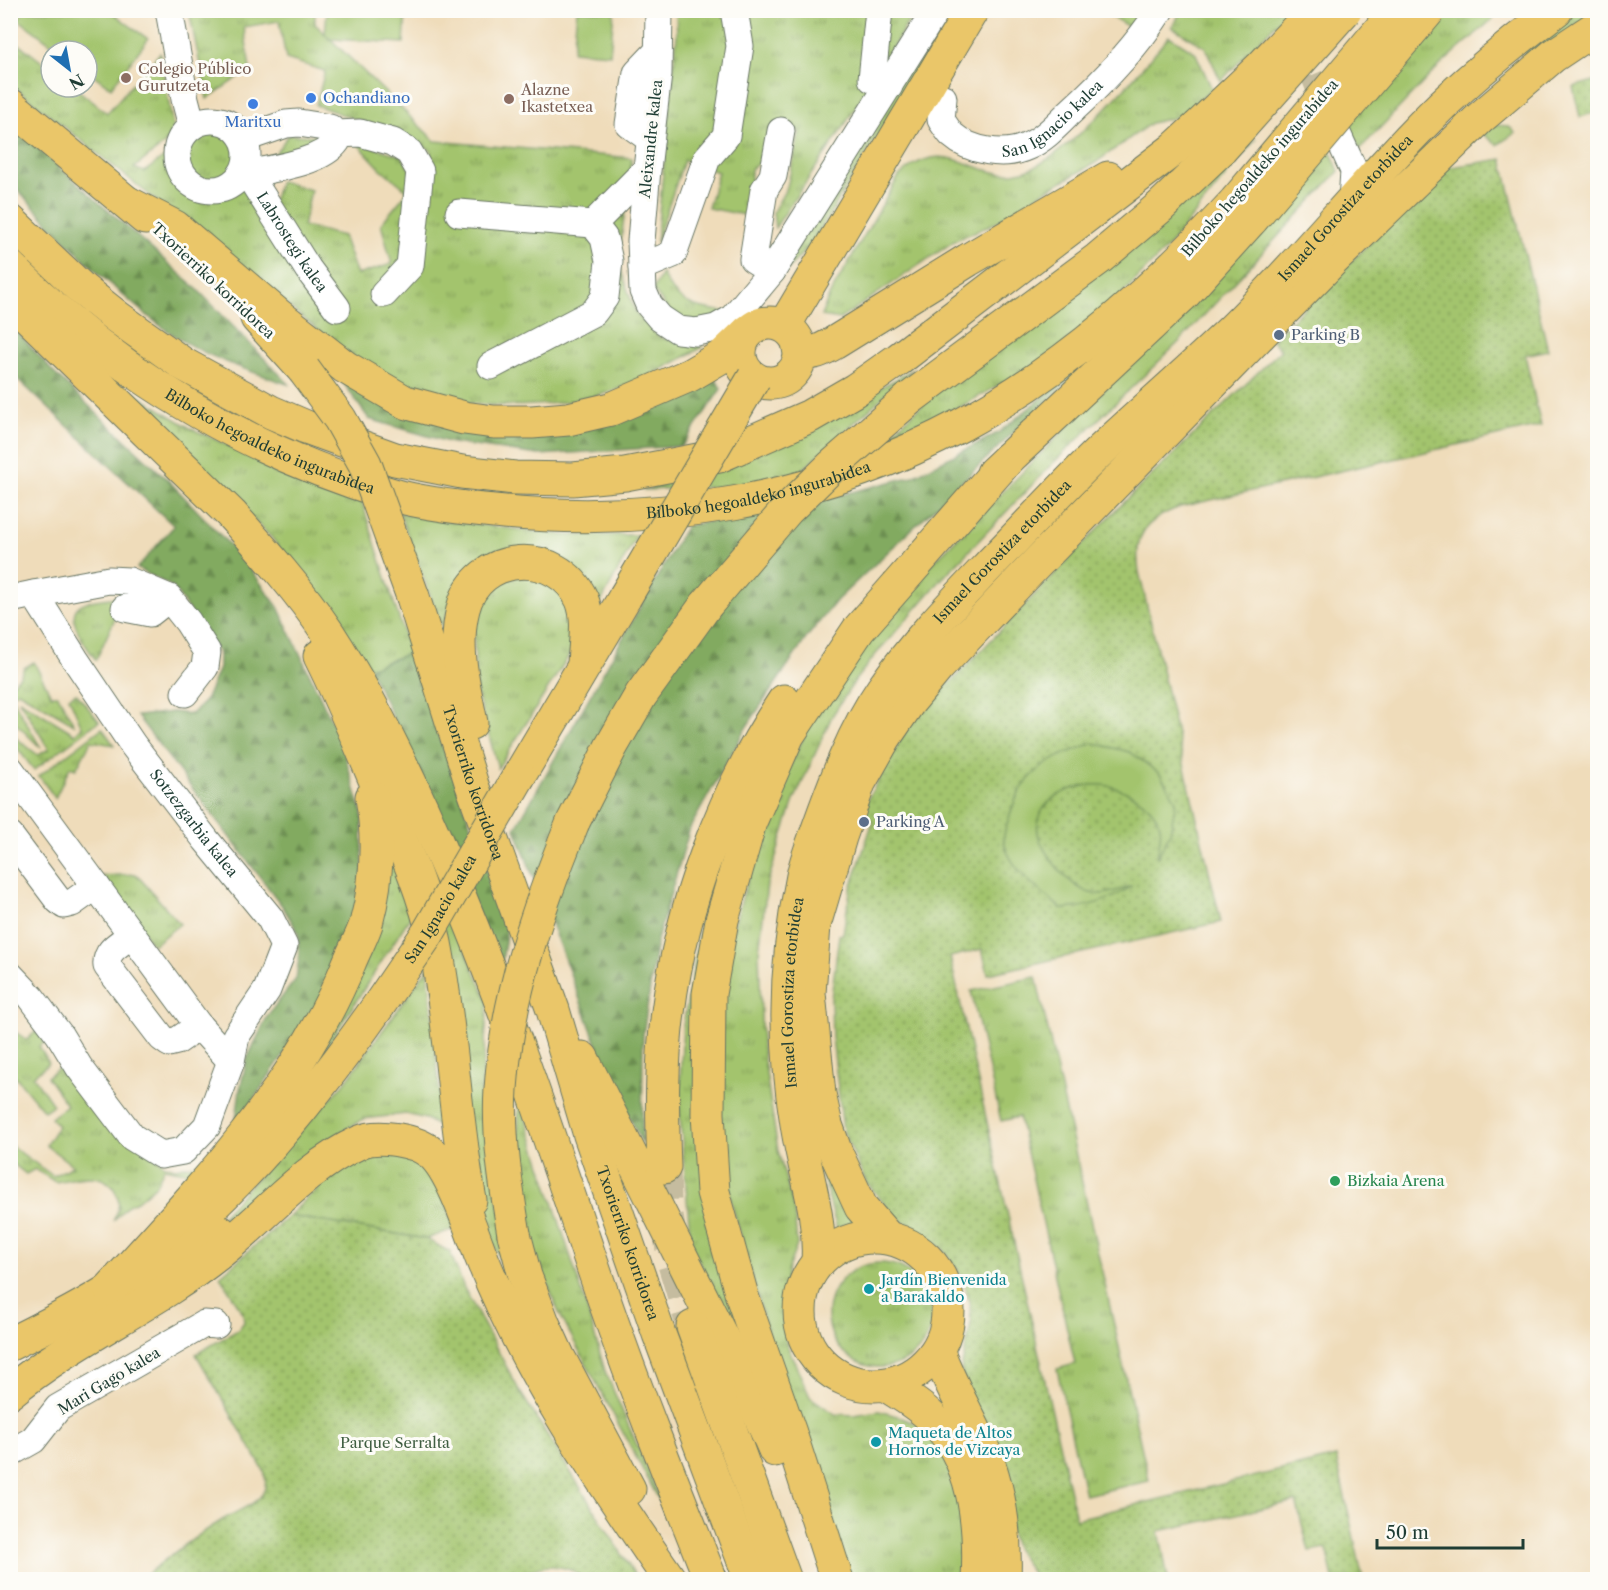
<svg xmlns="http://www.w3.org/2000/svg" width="1608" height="1590" font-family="'Libre Caslon Text',serif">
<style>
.grass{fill:url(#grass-tufts);stroke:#618050;stroke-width:1.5}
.forest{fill:url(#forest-firs);stroke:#50744a;stroke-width:1.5}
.park{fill:url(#park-dots);stroke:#618050;stroke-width:1.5}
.garden{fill:#a3c46d;stroke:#618050;stroke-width:1.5}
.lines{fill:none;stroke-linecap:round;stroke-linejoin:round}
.minor-tunnel{stroke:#c5bc9f;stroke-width:27;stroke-dasharray:27 14;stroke-linecap:butt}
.highway-tunnel{stroke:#c5bc9f;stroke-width:33;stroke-dasharray:33 16;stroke-linecap:butt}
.minor-casing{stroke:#687563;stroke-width:29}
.major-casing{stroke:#687563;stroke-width:35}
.highway-casing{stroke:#687563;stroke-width:35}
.minor{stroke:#fff;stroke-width:27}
.major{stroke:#eac669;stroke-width:33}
.highway{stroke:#eac669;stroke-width:33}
.major-bridge-casing{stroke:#687563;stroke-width:35;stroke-linecap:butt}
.highway-bridge-casing{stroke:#687563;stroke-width:35;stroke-linecap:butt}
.major-bridge{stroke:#eac669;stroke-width:33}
.highway-bridge{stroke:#eac669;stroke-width:33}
.education-dot{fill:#8d6e63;stroke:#fdfcf7;stroke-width:2}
.shop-dot{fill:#3f7fe0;stroke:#fdfcf7;stroke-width:2}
.service-dot{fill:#5c6f8a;stroke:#fdfcf7;stroke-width:2}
.leisure-dot{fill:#2e9e5b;stroke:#fdfcf7;stroke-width:2}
.culture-dot{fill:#0f9aa8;stroke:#fdfcf7;stroke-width:2}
.labels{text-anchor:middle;stroke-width:6;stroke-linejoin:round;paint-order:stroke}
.education-label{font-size:15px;fill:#785e54;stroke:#fdfcf7;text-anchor:start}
.shop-label{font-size:15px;fill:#366cbe;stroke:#fdfcf7;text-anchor:start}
.street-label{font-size:15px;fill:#1f3d34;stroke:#fdfcf7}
.service-label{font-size:15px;fill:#4e5e75;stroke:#fdfcf7;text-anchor:start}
.leisure-label{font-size:15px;fill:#27864d;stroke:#fdfcf7;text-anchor:start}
.culture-label{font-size:15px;fill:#0d838f;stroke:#fdfcf7;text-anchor:start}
.park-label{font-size:15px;fill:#405f42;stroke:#fdfcf7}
</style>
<defs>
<pattern id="grass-tufts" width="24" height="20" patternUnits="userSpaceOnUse" patternTransform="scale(1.5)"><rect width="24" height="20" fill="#a3c46d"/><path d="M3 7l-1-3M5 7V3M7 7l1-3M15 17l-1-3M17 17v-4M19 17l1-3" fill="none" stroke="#84a05a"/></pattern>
<pattern id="forest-firs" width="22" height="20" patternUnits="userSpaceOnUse" patternTransform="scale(1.5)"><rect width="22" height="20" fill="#82aa60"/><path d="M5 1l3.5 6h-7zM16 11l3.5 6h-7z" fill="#6a8c50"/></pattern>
<pattern id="park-dots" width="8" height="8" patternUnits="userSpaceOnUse" patternTransform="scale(1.5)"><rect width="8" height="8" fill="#a3c46d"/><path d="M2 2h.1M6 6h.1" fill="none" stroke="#84a05a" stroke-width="1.8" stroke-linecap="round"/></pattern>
</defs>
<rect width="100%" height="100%" fill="#fdfcf7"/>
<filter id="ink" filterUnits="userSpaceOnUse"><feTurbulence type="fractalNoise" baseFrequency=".0167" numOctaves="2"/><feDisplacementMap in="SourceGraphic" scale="12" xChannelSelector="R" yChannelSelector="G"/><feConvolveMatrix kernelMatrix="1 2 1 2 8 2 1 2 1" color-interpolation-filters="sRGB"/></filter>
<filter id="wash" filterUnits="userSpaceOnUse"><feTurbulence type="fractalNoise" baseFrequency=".008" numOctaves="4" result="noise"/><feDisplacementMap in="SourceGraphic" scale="24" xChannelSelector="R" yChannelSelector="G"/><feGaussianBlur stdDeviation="1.35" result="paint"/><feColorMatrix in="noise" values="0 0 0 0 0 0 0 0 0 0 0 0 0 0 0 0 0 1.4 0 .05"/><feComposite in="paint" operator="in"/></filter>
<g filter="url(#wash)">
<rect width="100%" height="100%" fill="#efdcba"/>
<path class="grass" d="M1182 10H1288V11L1221 81 1205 47 1172 27Z
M189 11H315V24L435 141 632 158 618 262 636 314 661 338 703 347C682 358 661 371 638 381 569 412 477 413 406 388 388 382 364 363 347 353L11 84 10 37 51 69V87H74L107 113 160 53 173 127 168 141 134 168 144 172 174 150V168L186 187 204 197H223L240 187 272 204 280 181 311 190 303 226 343 236 357 275 392 264 381 224 408 191 380 168 356 142 402 156 413 176 418 265 431 150 413 140 316 105 325 71 286 59 279 21 244 27 250 69 207 99Z
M676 11H915L844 126 775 228 773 212 787 187 800 131 771 128 768 156 751 169 750 216 708 208 718 172 684 160 656 243 677 35Z
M943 11H953L812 243 761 298Z
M1102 11H1136L1140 13 1129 27Z
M1447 11H1494L1496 16 1436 69 1360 149 1346 127 1408 51Z
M1573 11H1597L1530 59 1525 55 1524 51 1526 47Z
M1169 36 1195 52 1212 89 1181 116 1151 123 1095 163 1043 192 999 221 956 240 840 319 821 316 829 296 899 176C950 130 974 185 1023 171 1068 159 1139 73 1169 36Z
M1494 125 1509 126 1515 133 1497 145 1483 134Z
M185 155a27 27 0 1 1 54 0a27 27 0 1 1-54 0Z
M288 135 320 136 319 144 272 159Z
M1256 139 1166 249 1112 304 1045 360 947 414 884 440 939 390 1135 243Z
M1328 146 1339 171 1178 343 1051 465 940 581 877 653 856 679 832 716 793 803 767 884 759 951 762 1047 778 1151 794 1209 797 1245 787 1271 784 1304 786 1343 810 1397 835 1414 854 1415 879 1411 897 1416 930 1429 960 1488 970 1579H850L776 1363 731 1201 719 1124 723 962 768 812 817 709 916 580 1160 333Z
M662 273C678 308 698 307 732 313L696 323 675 319 653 290Z
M915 368 794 477 716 487 643 490 731 466 829 417Z
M110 378 190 428 264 462 360 496 410 653 369 668 272 538Z
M399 512 430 519 565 535H637L600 604 562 563 454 594 442 627Z
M510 575 540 576 570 602 575 646 498 768 476 690 473 604Z
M117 597 122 603 96 660C88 649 63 617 80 605 88 599 107 599 117 597Z
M34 662 51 695H58L74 724 18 691 11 696V686L20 676 24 668Z
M76 693 99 721 34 770 11 740V734L38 755 49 749 19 700 75 734 82 727 69 697Z
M11 696 41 748 11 719Z
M102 728 114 745 91 741 76 769 70 767 55 798 39 776Z
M401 806 488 1001 481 1095 490 1164 524 1313 480 1213Z
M388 846 414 911 308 1076Z
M726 848 697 1033 741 1340 691 1246 679 1104 683 1026 699 936Z
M136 874 180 924 153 945 103 876Z
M428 968 443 1129 426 1119 406 1114 363 1119 328 1140 279 1182 215 1223 344 1084Z
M1036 977 1149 1481 1085 1495 1057 1369 1075 1364 1019 1117 1001 1121 971 991Z
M11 1029 27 1040 36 1031 45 1042 39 1047 49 1063 33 1076 53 1105 44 1111 11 1071Z
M63 1065 164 1165 175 1168 204 1162 202 1175 164 1168 156 1185 137 1201 128 1205 113 1221C118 1213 121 1202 116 1193 105 1168 76 1179 55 1182L35 1169 26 1174 11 1162 10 1145 53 1176 73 1166 46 1145 58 1126 51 1118 67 1105 47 1077Z
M519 1097 581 1289 605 1371 668 1517 559 1313 532 1245 517 1180Z
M818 1133 855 1224 843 1225 837 1229 823 1176Z
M384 1147 413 1155 444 1195 454 1229 426 1239 289 1216 349 1157Z
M828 1315a52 52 0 1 1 104 0a52 52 0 1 1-104 0Z"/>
<path class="forest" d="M10 124 196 288 290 385C250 371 207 358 172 334 114 293 58 235 11 182Z
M10 324 55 374 168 480 243 559 278 607 340 739 362 813 363 892 334 979 235 1127 240 1089 247 1059 268 1015 296 979 299 958 298 932 283 907 137 716 173 712 192 714 205 701 219 668V654L173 587 137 568 174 526 11 373Z
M1100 351 837 600 807 637 747 726 690 828 657 940 643 1035 642 1143 606 1068 515 829 686 526 814 502 913 476 998 433Z
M712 371 721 389 682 446 539 455 452 443 369 419 342 381 496 434Z
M410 653 507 928 501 968 399 730 369 668Z"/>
<path class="park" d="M1597 80V112L1580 117 1573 87Z
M1502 159 1548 350 1525 355 1541 426 1180 507C1145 520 1133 535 1139 572L1221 922 988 974 982 949 950 957 1076 1519 1336 1457 1363 1579H1333L1326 1548 1309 1551 1296 1501 1159 1531 1168 1579H1036L1015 1548 961 1370 971 1324 970 1305 965 1285 958 1270 943 1249 895 1216 866 1182 843 1130 832 1037 831 999 839 935 843 934 850 891 873 821 859 815 915 714 953 680 1114 512 1281 350 1272 340 1445 168Z
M289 1216 426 1239 450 1252 464 1288 519 1390 635 1575C623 1581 603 1582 589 1580 582 1578 575 1572 568 1569 548 1562 530 1568 515 1580L142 1579C167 1557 196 1536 224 1519 236 1511 256 1505 263 1493 267 1486 266 1479 264 1471L196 1354 238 1330 244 1322 243 1313 220 1276Z"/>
<path class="garden" d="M577 10 614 11 610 54 573 51Z
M24 11H110L148 39 111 88 87 70V51H61L18 19Z
M327 11H406L404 43 330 39 325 34Z
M1093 743 1130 752 1160 774 1176 801 1170 833 1157 858C1158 848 1162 835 1160 826 1157 814 1148 805 1138 798 1128 793 1120 788 1109 786 1085 781 1047 792 1039 818 1032 837 1051 861 1063 874 1089 901 1100 896 1132 886 1110 901 1089 907 1062 909 1042 893 1007 867 1004 840 1003 834 1007 824 1009 818 1022 771 1051 758 1093 743Z"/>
</g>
<g filter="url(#ink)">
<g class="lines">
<path class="minor-tunnel" d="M1303 35 1308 60 1329 112"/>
<path class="highway-tunnel" d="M664 1167 665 1201 674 1264 693 1327"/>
<g class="minor-casing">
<g id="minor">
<path d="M169 10 185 99 192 126"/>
<path d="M659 10 658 74 647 169 641 241 643 291 649 305 660 318 678 330 696 332 716 328 732 319 772 271 936 10"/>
<path d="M879 10 872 79 889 86"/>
<path id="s1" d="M943 98 941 120C944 124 948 131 952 135 970 151 1004 157 1026 147 1043 140 1056 126 1069 113 1103 82 1135 49 1160 10"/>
<circle cx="212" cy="155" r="35"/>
<path d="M1336 131 1354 171 1352 201"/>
<path d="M336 134 360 133 393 142 409 152 420 171 410 266 384 294"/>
<path d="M241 135 251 136 286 124 299 123 330 128 336 134 337 141C321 164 268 169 241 175"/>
<path d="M650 139 629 124 637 73 658 51"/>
<path id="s2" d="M248 174 308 269 337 308"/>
<path d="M459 213 593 224 604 238 609 261 605 297 594 312 491 366"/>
<path d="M593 224 647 169"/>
<path d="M642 267 673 254 707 158 726 136 740 46 734 10"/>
<path d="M772 271 753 259 764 190 773 176 781 131"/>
<path d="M34 594 109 580 129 581 169 598 188 622 207 652 205 667 185 693"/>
<path id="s3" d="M10 599 34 594 75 659 133 745 206 840 270 918 284 946 267 990 236 1036 231 1061 207 1126 183 1151 161 1155 132 1137 79 1067 59 1034 31 997 10 975"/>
<path d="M125 608 150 613 169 598"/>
<path d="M10 769 199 1026 231 1061"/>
<path d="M10 836 58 900 64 905 72 903 96 886"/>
<path d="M132 935C120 944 105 950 107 966L162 1038 169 1043 177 1041 199 1026"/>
<path d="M10 1453 33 1440 58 1408 204 1324 216 1325"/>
</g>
</g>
<g class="major-casing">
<g id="major">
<circle cx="770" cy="353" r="30"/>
<path d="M784 326 972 10"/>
<path d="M519 776 625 597"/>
<circle cx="874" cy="1311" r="74"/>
<path d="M888 1238 861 1207 836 1153 826 1125 819 1094 809 993 814 925 840 837 859 783 885 737 909 702 938 667 1039 561 1331 262 1480 118 1553 56 1598 26"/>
<path id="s4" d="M818 1262C821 1213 804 1171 797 1124 783 1040 785 959 803 876 806 861 812 846 817 832 834 784 853 732 882 690 914 643 955 601 994 560 1028 525 1062 488 1097 454 1141 413 1186 374 1229 333 1304 260 1368 177 1442 105 1478 71 1517 39 1556 10"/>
<path d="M10 1344C44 1327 79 1310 111 1289 220 1215 304 1112 379 1005"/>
<path d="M938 1352C950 1384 967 1413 981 1444 1000 1487 1006 1533 1004 1580"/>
<path d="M886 1385C902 1395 918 1404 931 1417 975 1458 981 1523 978 1580"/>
</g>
</g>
<g class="highway-casing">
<g id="highway">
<path d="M10 105 145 218"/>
<path d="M128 203 175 227 278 315 345 367 405 402 464 418 494 422H532L568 419 611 409 690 375 724 355 749 331"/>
<path d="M10 221 83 290 117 317 183 364 271 412 306 427 395 459 462 472 515 478 573 479 625 474 719 456 810 416 855 390 899 359 1174 149 1198 127"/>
<path id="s5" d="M10 267C119 376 244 450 390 494 419 503 463 508 494 511 654 527 818 502 961 425 1066 369 1156 288 1236 201"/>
<path d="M10 299 231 514C265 552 299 590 328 633 375 705 413 785 446 864 503 997 548 1133 594 1270 629 1374 670 1477 711 1580"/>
<path d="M257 318 304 370"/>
<path d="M799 348C810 358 823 349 834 343L968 260 1108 178"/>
<path d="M909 399 1098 259 1160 207 1221 149"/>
<path d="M993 473 1185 293 1252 219"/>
<path id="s6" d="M413 597 472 785 553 1010 590 1135 659 1334 751 1580"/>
<path d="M320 656C344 704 365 755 386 806 405 850 425 895 435 943 452 1028 454 1115 470 1200"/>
<path d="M471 723C464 686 453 648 463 609 477 551 558 546 582 600 590 620 585 643 584 664"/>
<path d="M573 822 611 747 641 695 706 605"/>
<path d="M582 1058 753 1400 775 1450"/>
<path d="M664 1167C662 1115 661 1063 668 1012 682 902 723 793 784 701"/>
<path d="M514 1234 525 1276 543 1323 559 1358 629 1489"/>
<path d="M130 1279 220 1232"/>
<path d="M110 1289C200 1190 299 1088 350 961 355 949 362 936 366 924 377 883 379 839 372 797"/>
<path d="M693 1327 785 1580"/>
<path d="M10 1392C75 1338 153 1306 219 1253 265 1217 305 1167 360 1142 378 1134 416 1140 431 1153 452 1170 471 1230 481 1256 528 1374 598 1476 670 1580"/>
<path d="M837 1580 790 1433 742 1296 713 1192 708 1114 709 994 722 920 750 822 788 735 859 629 1008 459"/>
</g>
</g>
<use href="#minor" class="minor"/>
<use href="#major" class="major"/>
<use href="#highway" class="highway"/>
<g class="major-bridge-casing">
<g id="major-bridge">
<path d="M625 597 754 378"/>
<path id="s7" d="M379 1005 428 933 519 776"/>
</g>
</g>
<g class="highway-bridge-casing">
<path id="highway-bridge" d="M1198 127 1260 68 1315 10
M1221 149 1345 10
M1236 201 1397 10
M1252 219 1429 10
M304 370 340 419 365 464 413 597
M706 605 787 510 831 467 909 399
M514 1234C506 1186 498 1138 501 1089 507 996 538 908 573 822"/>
</g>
<use href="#major-bridge" class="major-bridge"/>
<use href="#highway-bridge" class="highway-bridge"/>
</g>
</g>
<g class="education-dot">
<circle cx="126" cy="78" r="6"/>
<circle cx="509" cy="99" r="6"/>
</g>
<g class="shop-dot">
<circle cx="311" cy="98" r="6"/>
<circle cx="253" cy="104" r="6"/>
</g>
<g class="service-dot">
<circle cx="1279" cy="335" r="6"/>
<circle cx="864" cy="822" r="6"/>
</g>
<circle class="leisure-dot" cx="1335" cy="1181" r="6"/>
<g class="culture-dot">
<circle cx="869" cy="1289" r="6"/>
<circle cx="876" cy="1442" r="6"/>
</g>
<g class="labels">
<g class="education-label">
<text x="138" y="74">Colegio Público<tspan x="138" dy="17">Gurutzeta</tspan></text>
<text x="521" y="95">Alazne<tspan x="521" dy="17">Ikastetxea</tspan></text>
</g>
<g class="shop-label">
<text x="323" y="103">Ochandiano</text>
<text x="253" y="127" text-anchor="middle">Maritxu</text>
</g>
<g class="street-label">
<text dy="5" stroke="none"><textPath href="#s1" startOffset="156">San Ignacio kalea</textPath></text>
<text transform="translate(651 139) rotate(-84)" y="5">Aleixandre kalea</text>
<text transform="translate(1260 168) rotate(-49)" y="5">Bilboko hegoaldeko ingurabidea</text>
<text dy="5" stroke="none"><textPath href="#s4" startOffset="1262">Ismael Gorostiza etorbidea</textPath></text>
<text dy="5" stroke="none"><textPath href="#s2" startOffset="81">Labrostegi kalea</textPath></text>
<text transform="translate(213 281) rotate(43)" y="5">Txorierriko korridorea</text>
<text dy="5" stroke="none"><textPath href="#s5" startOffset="316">Bilboko hegoaldeko ingurabidea</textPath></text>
<text dy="5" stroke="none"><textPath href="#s5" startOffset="820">Bilboko hegoaldeko ingurabidea</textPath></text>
<text dy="5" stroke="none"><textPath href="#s4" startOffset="776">Ismael Gorostiza etorbidea</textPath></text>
<text dy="5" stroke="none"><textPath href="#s6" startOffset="195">Txorierriko korridorea</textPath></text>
<text dy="5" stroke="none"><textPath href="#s3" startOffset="304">Sotzezgarbia kalea</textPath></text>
<text dy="5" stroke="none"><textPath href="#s7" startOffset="114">San Ignacio kalea</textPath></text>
<text dy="5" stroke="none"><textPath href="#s4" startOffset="272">Ismael Gorostiza etorbidea</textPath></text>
<text dy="5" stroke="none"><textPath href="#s6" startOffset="681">Txorierriko korridorea</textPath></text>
<text transform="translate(109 1381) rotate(-31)" y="5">Mari Gago kalea</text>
</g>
<g class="service-label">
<text x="1291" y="340">Parking B</text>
<text x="876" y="827">Parking A</text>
</g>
<g class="leisure-label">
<text x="1347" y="1186">Bizkaia Arena</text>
</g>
<g class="culture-label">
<text x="881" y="1285">Jardín Bienvenida<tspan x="881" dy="17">a Barakaldo</tspan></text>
<text x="888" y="1438">Maqueta de Altos<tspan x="888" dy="17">Hornos de Vizcaya</tspan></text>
</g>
<g class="park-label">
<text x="395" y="1448">Parque Serralta</text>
</g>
</g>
<rect width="1608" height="1590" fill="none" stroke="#fdfcf7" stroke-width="36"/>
<g transform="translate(69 69) rotate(149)"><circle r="28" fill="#fdfcf7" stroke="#a4b0a9" stroke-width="1.5"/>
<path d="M0-4.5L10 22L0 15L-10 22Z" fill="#1f6fb2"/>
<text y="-9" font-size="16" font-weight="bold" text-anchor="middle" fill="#1f3d34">N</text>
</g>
<path d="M1377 1539v9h146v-9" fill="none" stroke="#1f3d34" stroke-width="3"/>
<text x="1386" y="1539" font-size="18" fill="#1f3d34" stroke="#fdfcf7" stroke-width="4.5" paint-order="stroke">50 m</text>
</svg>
